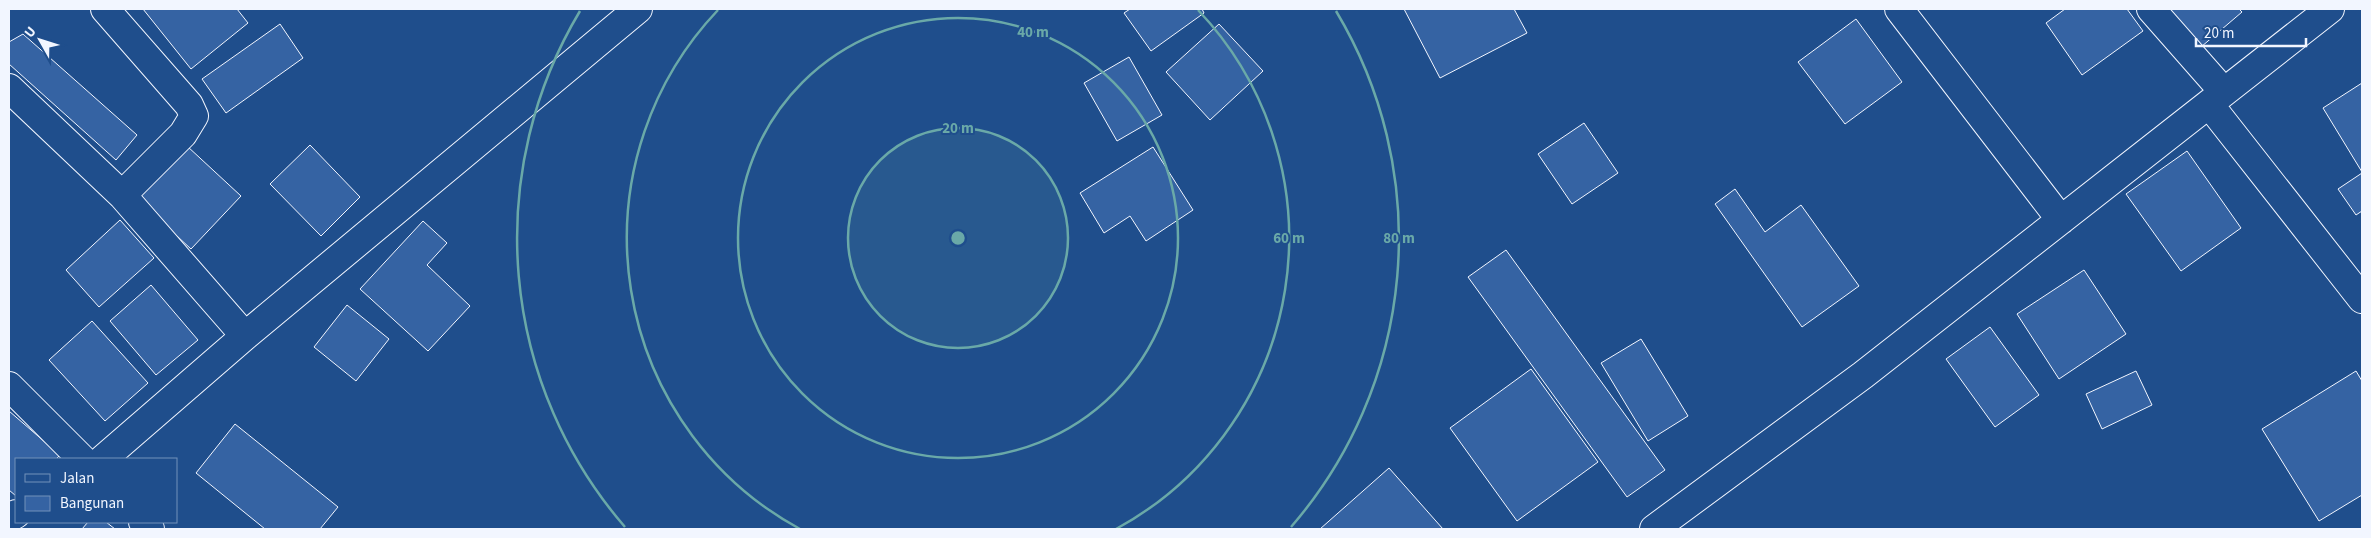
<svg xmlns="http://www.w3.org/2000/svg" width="2371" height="538" font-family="'Source Sans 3',sans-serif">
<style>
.building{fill:#3563a3;stroke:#f2f6ff}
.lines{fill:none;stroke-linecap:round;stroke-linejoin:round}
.minor-casing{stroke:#f2f6ff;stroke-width:30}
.minor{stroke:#1f4e8c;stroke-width:28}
.ring{fill:none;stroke:#6aa9a8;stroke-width:2.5}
.centre{fill:#6aa9a8;stroke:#1f4e8c;stroke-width:2.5}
.ring-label{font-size:15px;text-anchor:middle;font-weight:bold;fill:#6aa9a8;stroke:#1f4e8c;stroke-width:4;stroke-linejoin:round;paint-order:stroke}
</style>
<rect width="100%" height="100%" fill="#1f4e8c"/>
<path class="building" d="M143 9H237L248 23 191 69Z
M1130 9H1202L1204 13 1151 51 1124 13Z
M1404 9H1514L1527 33 1440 78Z
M2065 9H2127L2143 31 2082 75 2046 23Z
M2168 9H2239L2242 12 2201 47Z
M1856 19 1902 82 1845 124 1798 62Z
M280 24 303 58 226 113 202 79Z
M1219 24 1263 71 1210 120 1166 72Z
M23 34 137 135 116 160 9 64V42Z
M1129 57 1162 115 1117 141 1084 83Z
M2362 83V172L2323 108Z
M1584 123 1618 173 1572 204 1538 154Z
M310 145 360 197 321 236 270 184Z
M187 146 241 196 191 249 137 199Z
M1153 147 1193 210 1146 241 1130 216 1104 233 1080 193Z
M2187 151 2241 228 2181 271 2126 194Z
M2362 173V211L2356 215 2338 189Z
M1735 189 1765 232 1801 205 1859 286 1802 327 1715 204Z
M120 220 154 258 99 307 66 270Z
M423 221 447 243 427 265 470 306 428 351 360 289Z
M1506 250 1665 470 1627 497 1468 277Z
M2084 270 2126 334 2059 379 2017 314Z
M151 285 198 340 156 375 110 321Z
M347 305 389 339 356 381 314 347Z
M92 321 148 383 105 421 49 360Z
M1990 327 2039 395 1995 427 1946 359Z
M1641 339 1688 416 1648 441 1601 363Z
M1531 369 1598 462 1517 521 1450 428Z
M2136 371 2152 405 2102 429 2086 394Z
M2356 371 2362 381V495L2319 521 2262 429Z
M9 411 60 455 56 459H16V496L9 490Z
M235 424 338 507 320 529H265L196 473Z
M1389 468 1443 529H1320Z
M88 522H106L115 529H82Z"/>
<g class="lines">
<g class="minor-casing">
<path id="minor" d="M105 9 189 105 194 116 183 134 122 195 245 336
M1899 9 2061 220
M2151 9 2224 92
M9 88 122 195
M2209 104 2362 299
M9 386 82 459
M103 459 245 336 638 9
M9 518 16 514
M143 522 150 529
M1654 529 1863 375 2330 9"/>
</g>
<use href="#minor" class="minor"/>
</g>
<circle cx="958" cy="238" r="110" fill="#6aa9a8" fill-opacity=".12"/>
<g class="ring">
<circle cx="958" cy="238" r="110"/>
<circle cx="958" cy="238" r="220"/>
<path d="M800 529A331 331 0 0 1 718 10M1198 10A331 331 0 0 1 1116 529"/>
<path d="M625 527A441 441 0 0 1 580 11M1336 11A441 441 0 0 1 1291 527"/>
</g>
<circle cx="958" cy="238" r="8" class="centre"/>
<g class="ring-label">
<text x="1033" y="37">40 m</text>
<text x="958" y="133">20 m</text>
<text x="1289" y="243">60 m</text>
<text x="1399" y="243">80 m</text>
</g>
<rect width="2371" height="538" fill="none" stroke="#f2f6ff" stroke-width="20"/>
<rect x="15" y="458" width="162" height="65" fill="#1f4e8c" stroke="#7391ba"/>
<rect x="25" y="474" width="25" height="8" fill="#1f4e8c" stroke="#7391ba"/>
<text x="60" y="483" font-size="15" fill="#f2f6ff">Jalan</text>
<rect x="25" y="496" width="25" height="15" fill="#3563a3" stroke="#7391ba"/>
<text x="60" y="508" font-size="15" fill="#f2f6ff">Bangunan</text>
<g transform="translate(40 40) rotate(309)" stroke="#1f4e8c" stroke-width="4" paint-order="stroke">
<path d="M0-4L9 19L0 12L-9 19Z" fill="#f2f6ff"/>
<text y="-8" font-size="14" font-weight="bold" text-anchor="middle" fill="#f2f6ff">U</text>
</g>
<path d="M2196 38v8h110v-8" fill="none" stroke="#f2f6ff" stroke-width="2.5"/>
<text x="2204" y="38" font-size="15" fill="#f2f6ff" stroke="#1f4e8c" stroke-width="4" paint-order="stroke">20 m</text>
</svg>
